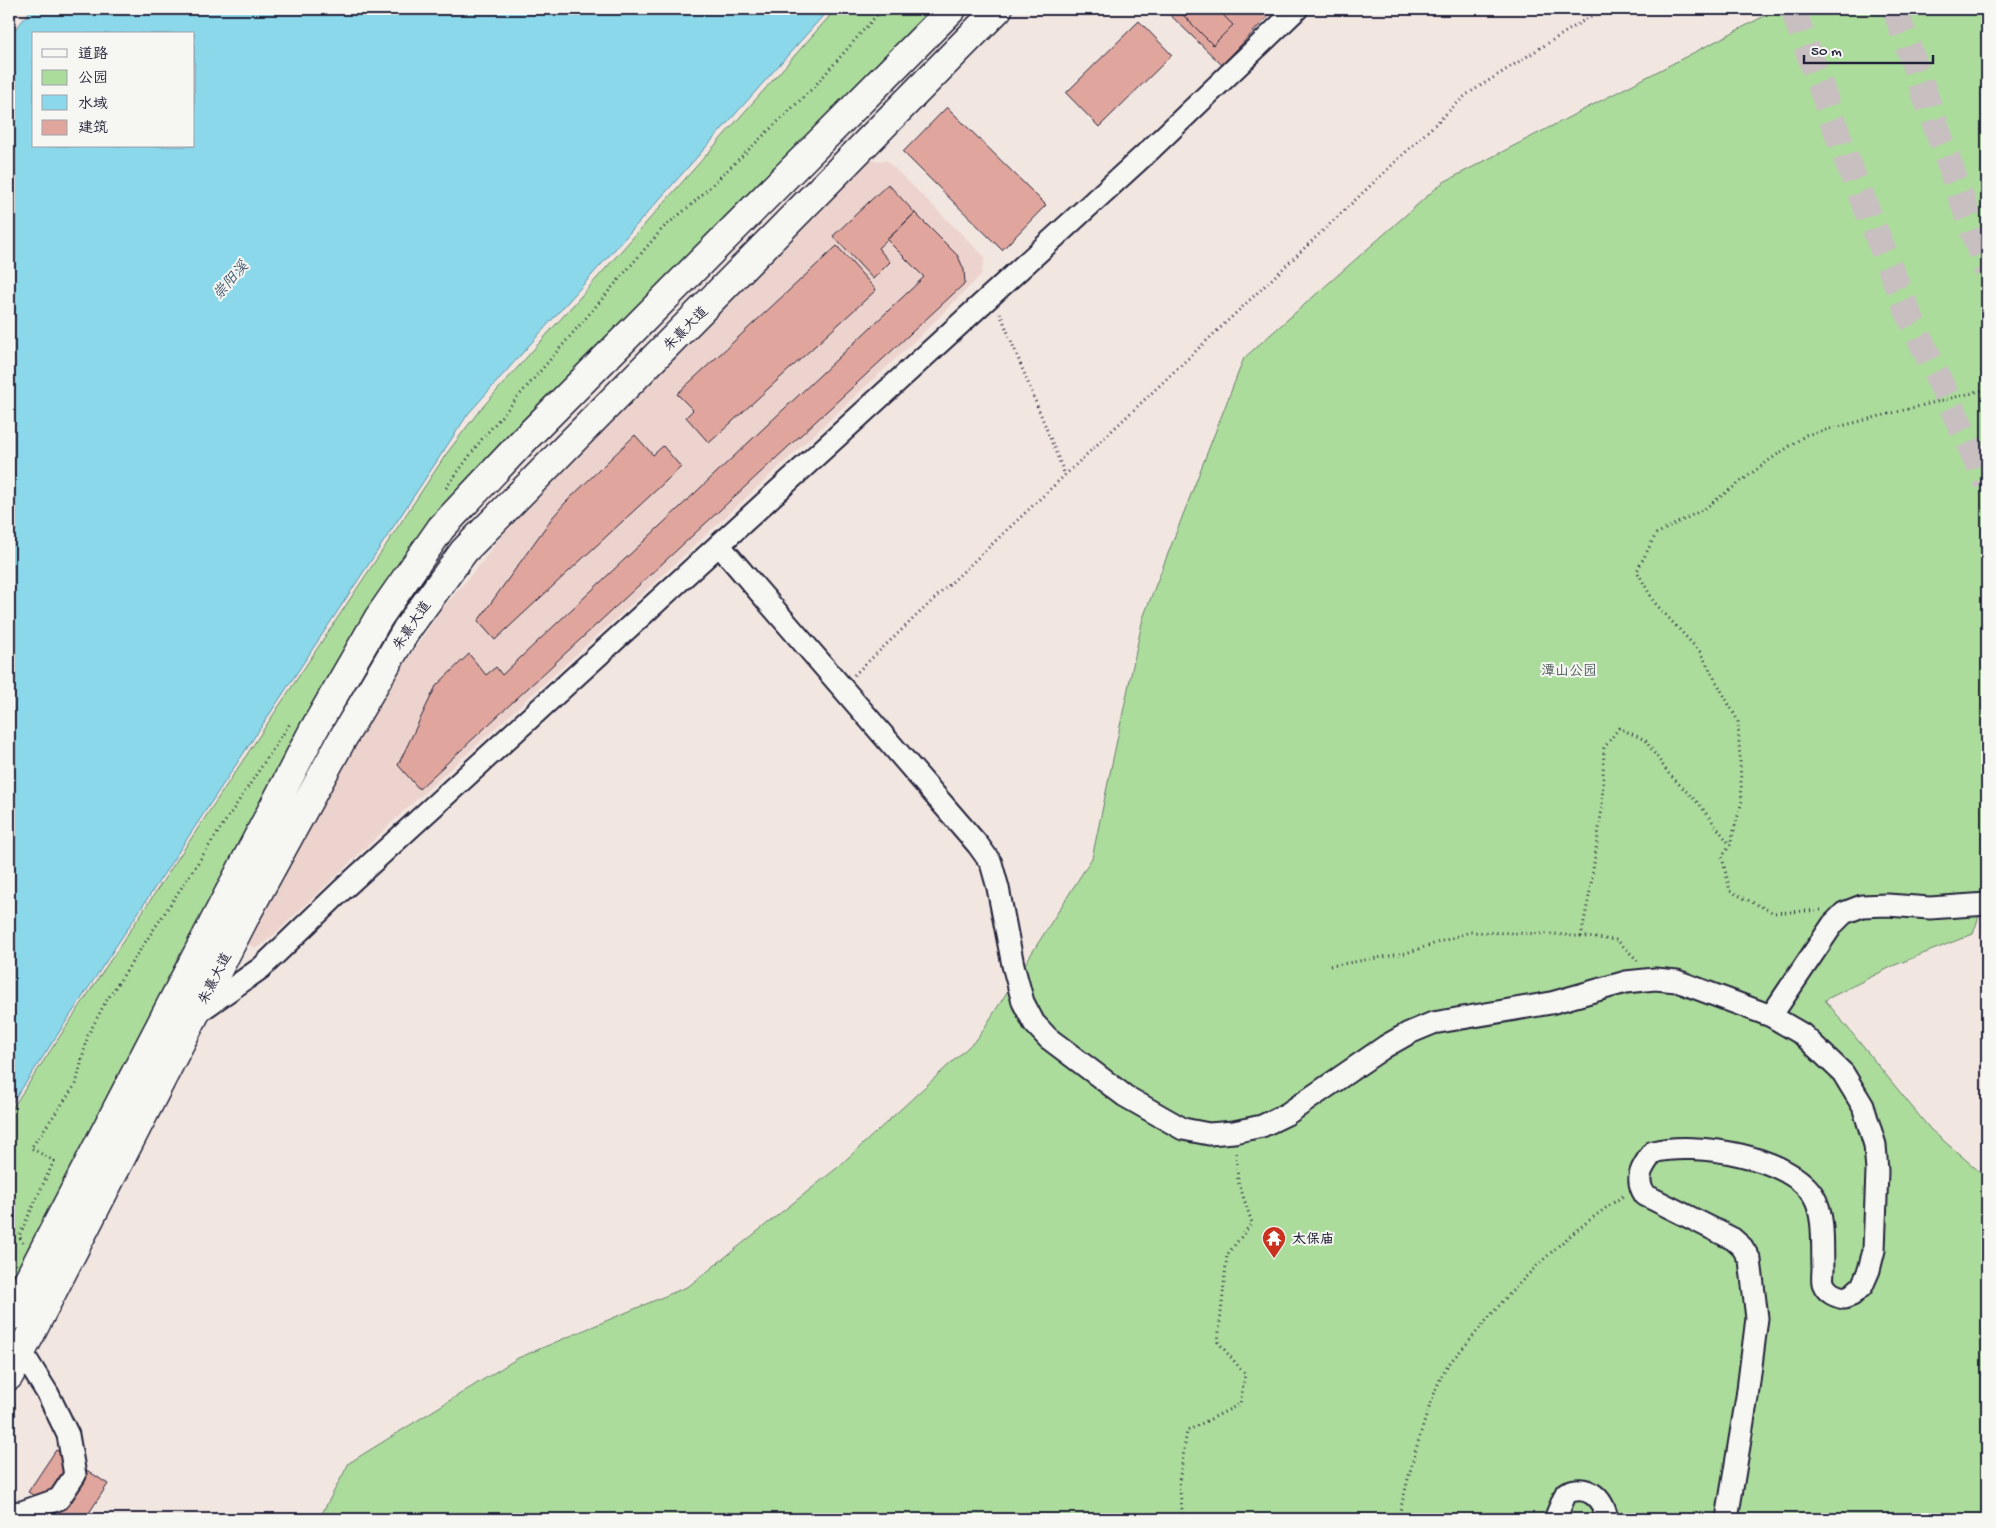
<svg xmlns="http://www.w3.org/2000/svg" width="1996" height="1528" font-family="'Gochi Hand','LXGW WenKai TC',sans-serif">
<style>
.built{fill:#edd3cd}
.green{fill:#acdc9c;stroke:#677f6c}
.water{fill:#8ad8ea;stroke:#608fa4;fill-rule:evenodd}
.building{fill:#e0a69d;stroke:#22223b}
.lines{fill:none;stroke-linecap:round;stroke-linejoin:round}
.major-tunnel{stroke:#c8bfc0;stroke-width:26;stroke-dasharray:26 13;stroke-linecap:butt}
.minor-casing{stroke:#22223b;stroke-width:25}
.highway-casing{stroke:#22223b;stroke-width:31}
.path{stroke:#22223b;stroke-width:3;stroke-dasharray:1 4;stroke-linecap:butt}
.minor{stroke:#f6f6f2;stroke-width:21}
.highway{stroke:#f6f6f2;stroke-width:28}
.labels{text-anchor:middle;stroke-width:4;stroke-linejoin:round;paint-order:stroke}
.street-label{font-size:14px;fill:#22223b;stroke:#f6f6f2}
.park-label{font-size:14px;fill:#4b5a58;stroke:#f6f6f2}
.poi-label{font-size:14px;font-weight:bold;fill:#22223b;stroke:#f6f6f2;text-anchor:start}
.water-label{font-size:15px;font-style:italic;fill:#415970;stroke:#f6f6f2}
</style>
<rect width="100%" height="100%" fill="#f2e6e1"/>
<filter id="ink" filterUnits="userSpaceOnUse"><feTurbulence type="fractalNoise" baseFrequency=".02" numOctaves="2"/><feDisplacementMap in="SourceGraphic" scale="10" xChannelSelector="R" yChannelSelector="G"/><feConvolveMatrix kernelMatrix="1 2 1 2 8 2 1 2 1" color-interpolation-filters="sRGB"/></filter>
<g filter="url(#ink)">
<path class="built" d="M869 160 887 161 985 257 981 275 920 336 635 601 404 811 276 933 258 948 248 945 261 912 370 714 443 607 478 567 506 529 565 468 799 227Z"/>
<path class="green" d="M836 9H933L427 536 9 1290V1114L21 1095 447 453 479 411Z
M1778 9H1987V844L1985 845 1987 857V893L1973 934 1895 965 1825 1000 1930 1129 1987 1178V1519H319L349 1463 518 1358 689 1286 837 1168 978 1038 1092 858 1143 618 1244 358 1442 183Z"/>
<path class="water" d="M32 9H829L468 414 9 1108V37ZM34 34H194V146H34Z"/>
<path class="building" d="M1164 9H1275L1222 65Z
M1177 9H1217L1233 25 1213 45Z
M1139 21 1172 55 1099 127 1066 93Z
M947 107 1046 205 1002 250 903 152Z
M888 184 915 213 878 248 890 262 873 279 833 236Z
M915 213 958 256 964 270 965 283 419 789 398 765 436 686 469 654 486 675 496 667 502 675 924 277 887 240Z
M837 246 876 290 709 443 686 417 693 410 677 394Z
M635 435 653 455 663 446 681 467 495 640 478 621 552 518 565 503Z
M56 1450 108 1484 85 1519H70L28 1492Z"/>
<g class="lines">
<path class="major-tunnel" d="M1793 9 1848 163 1910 317 1987 483
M1895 9 1987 271"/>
<g class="minor-casing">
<path id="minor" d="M719 545 978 845 991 863 998 888 1013 965 1023 1002 1034 1023 1048 1038 1125 1096 1183 1129 1209 1134 1234 1132 1262 1126 1287 1114 1386 1046 1409 1033 1433 1023 1551 1003 1626 982 1655 979 1677 981 1771 1016 1802 1034 1843 1073 1863 1106 1875 1145 1877 1171 1874 1250 1869 1270 1862 1286 1852 1295 1844 1298C1835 1296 1827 1293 1823 1283 1822 1279 1823 1273 1823 1268 1822 1247 1825 1216 1814 1197 1791 1156 1694 1141 1653 1152 1642 1167 1634 1178 1645 1195L1733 1239 1742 1247 1750 1260 1757 1318 1747 1397 1727 1519
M197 1013 261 968 341 891 1152 148 1297 9
M1771 1016 1833 924 1844 913 1862 906 1887 905 1930 908 1987 904
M9 1513 22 1512 59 1499 75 1475 68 1435 48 1394 22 1352
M1555 1519 1566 1493C1588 1483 1603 1498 1607 1519"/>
</g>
<g class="highway-casing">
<path id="highway" d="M9 1317 313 731 379 617 441 528 524 440 952 9
M9 1376 247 913 340 743 407 629 464 551 998 9"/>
</g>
<path class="path" d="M1000 313 1065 475
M446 488 482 439 663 228 691 205 814 87 882 9
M854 675 1466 95 1602 9
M1821 910 1774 913 1730 891 1722 857 1730 845 1742 801 1738 721 1700 652 1654 602 1637 571 1656 534 1704 509 1768 461 1806 435 1987 389
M1581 937 1590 891 1602 808 1604 748 1619 728 1645 740 1669 774 1700 805 1730 845
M1330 966 1406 953 1470 932 1554 934 1617 940 1639 962
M23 1243 19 1236 54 1161 31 1148 76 1084 88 1035 105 1003 291 722
M1183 1519 1179 1482 1187 1431 1240 1404 1245 1374 1218 1342 1227 1255 1252 1223 1238 1181 1236 1150
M1398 1519C1410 1471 1422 1420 1442 1375 1448 1362 1462 1350 1471 1339 1515 1284 1566 1233 1625 1195"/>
<use href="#minor" class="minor"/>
<use href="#highway" class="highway"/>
</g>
</g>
<defs>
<g id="temple-pin" transform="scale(1.25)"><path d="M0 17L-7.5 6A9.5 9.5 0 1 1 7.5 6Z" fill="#c8321e" stroke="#f6f6f2"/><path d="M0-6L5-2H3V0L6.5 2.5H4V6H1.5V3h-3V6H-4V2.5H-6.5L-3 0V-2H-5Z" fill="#fff"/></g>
</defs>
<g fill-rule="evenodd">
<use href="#temple-pin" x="1274" y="1238"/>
</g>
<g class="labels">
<g class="street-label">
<text transform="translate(685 328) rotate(-45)" y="5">朱熹大道</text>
<text transform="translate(411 625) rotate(-56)" y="5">朱熹大道</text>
<text transform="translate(214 978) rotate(-63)" y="5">朱熹大道</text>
</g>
<g class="park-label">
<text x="1569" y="675">潭山公园</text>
</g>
<g class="poi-label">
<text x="1292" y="1243">太保庙</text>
</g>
<g class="water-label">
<text transform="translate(230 280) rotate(-49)" y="5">崇阳溪</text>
</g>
</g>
<rect width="1996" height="1528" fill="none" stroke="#f6f6f2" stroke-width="30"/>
<rect x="15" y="15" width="1966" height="1498" fill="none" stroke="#22223b" stroke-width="2" filter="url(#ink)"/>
<rect x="32" y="32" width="162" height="115" fill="#f6f6f2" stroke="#a1a1a9"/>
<rect x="42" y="49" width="25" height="8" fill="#f6f6f2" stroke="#a1a1a9"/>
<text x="78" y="58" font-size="15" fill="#22223b">道路</text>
<rect x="42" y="70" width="25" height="15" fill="#acdc9c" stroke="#a1a1a9"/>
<text x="78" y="82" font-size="15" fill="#22223b">公园</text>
<rect x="42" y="95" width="25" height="15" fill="#8ad8ea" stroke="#a1a1a9"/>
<text x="78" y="108" font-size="15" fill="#22223b">水域</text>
<rect x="42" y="120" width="25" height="15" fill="#e0a69d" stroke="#a1a1a9"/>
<text x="78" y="132" font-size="15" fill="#22223b">建筑</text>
<path d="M1804 55v8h129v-8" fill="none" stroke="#22223b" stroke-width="2.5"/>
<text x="1811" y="55" font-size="15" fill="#22223b" stroke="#f6f6f2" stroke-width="4" paint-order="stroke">50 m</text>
</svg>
